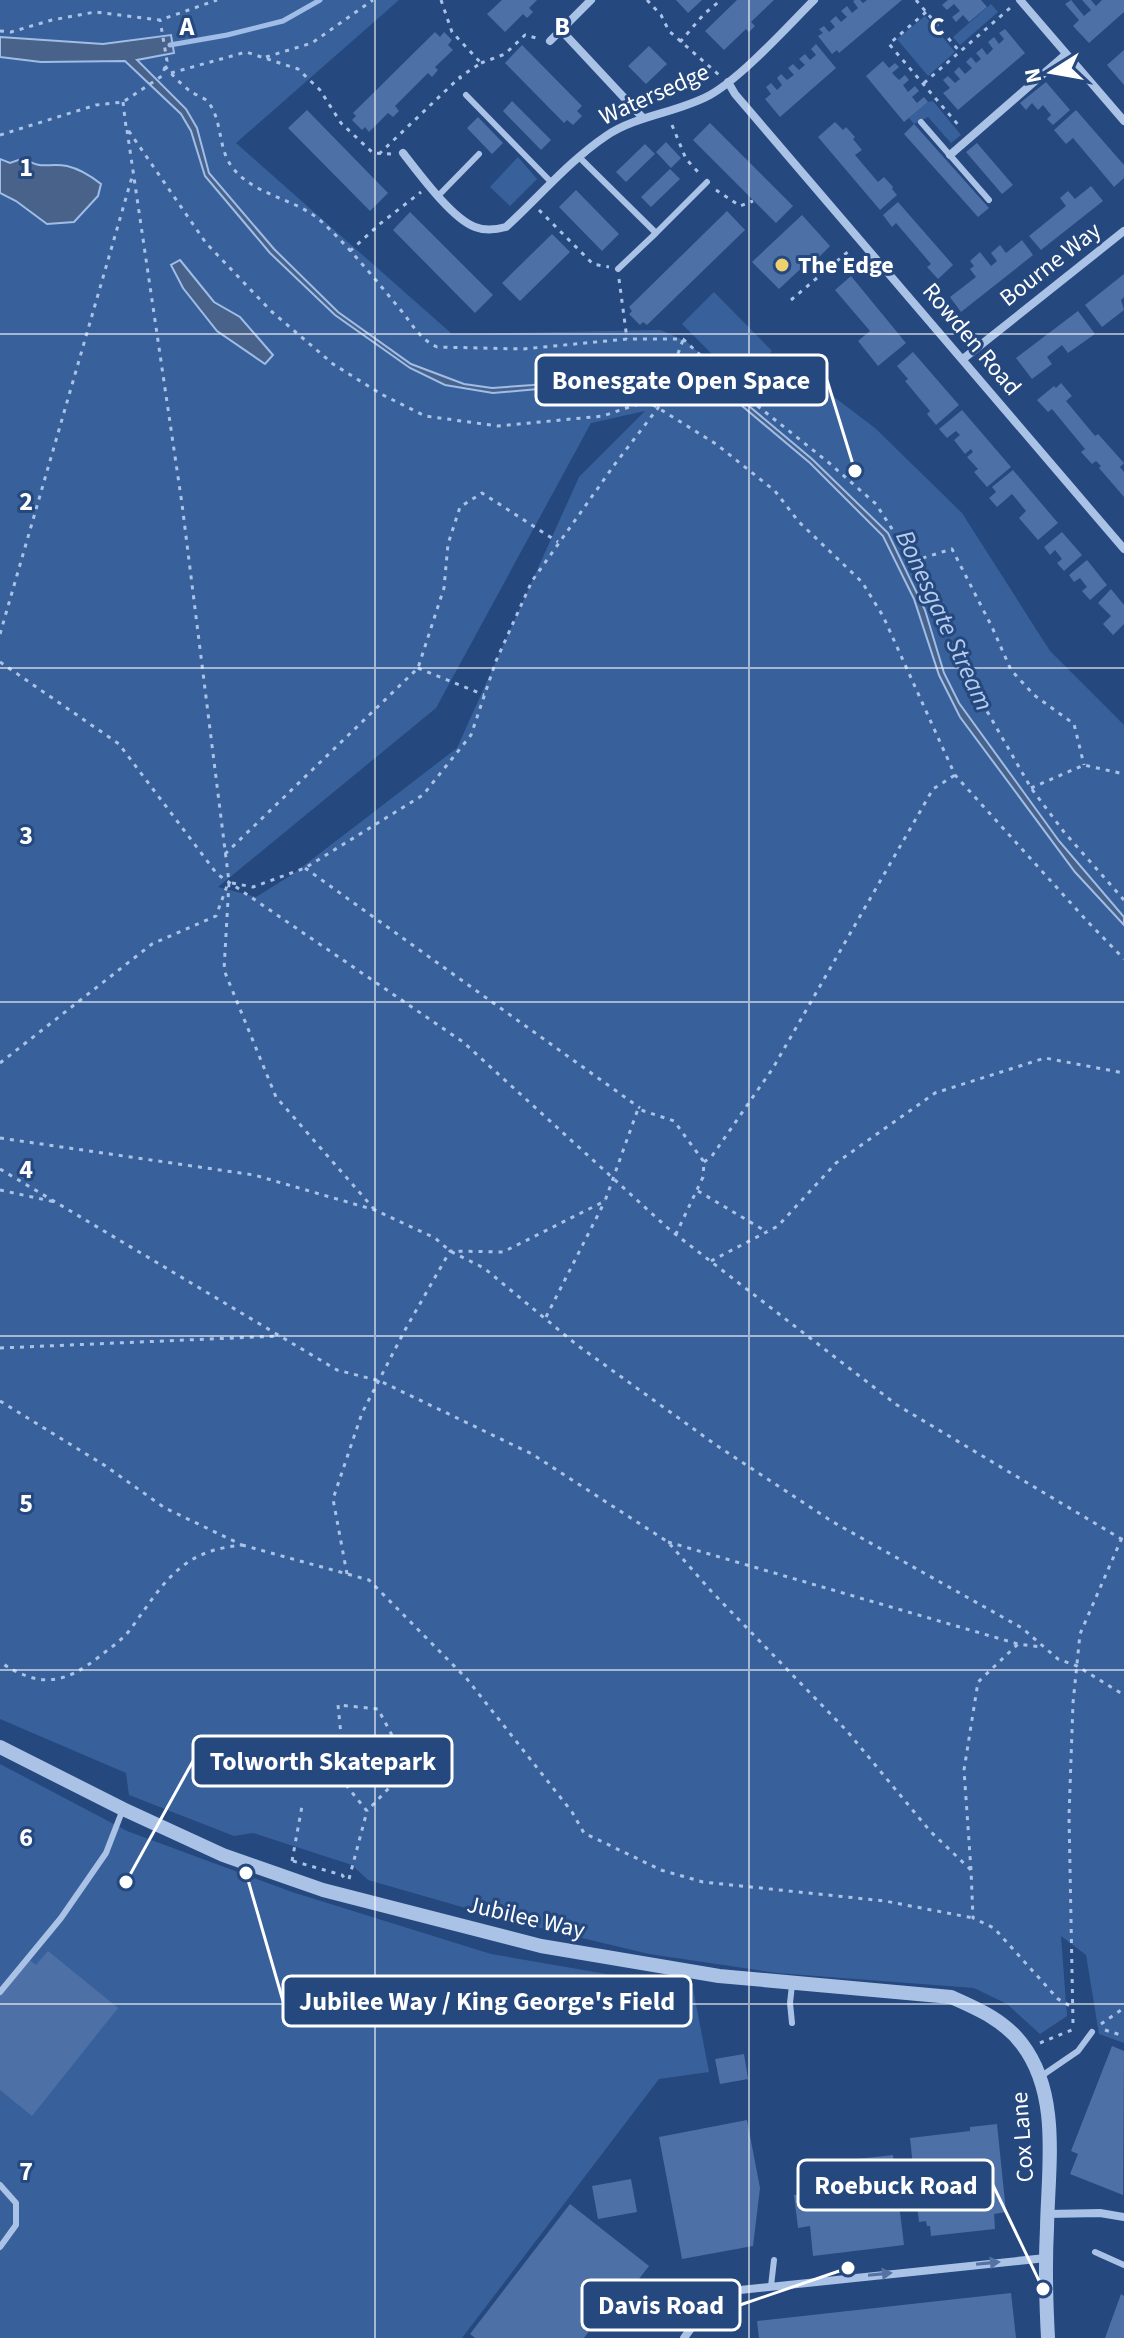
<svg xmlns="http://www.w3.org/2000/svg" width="1124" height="2338" font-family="'Source Sans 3',sans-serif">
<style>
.green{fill:#38619c;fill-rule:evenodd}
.water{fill:#48628a;stroke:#9fbde6;stroke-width:2}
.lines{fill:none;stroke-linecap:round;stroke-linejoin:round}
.stream{stroke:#9fbde6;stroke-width:5}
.building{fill:#4d71a7}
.path{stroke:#aac2e6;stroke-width:3;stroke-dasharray:4 6;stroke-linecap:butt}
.service{stroke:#aac2e6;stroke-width:6}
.minor{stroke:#aac2e6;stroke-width:8}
.tertiary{stroke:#aac2e6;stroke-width:14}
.oneway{fill:#5473a2}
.grid{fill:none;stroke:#fff;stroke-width:2;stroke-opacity:0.55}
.poi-dot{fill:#efd06f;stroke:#25487e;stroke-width:3}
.labels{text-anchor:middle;stroke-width:6;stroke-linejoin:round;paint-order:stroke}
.street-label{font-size:24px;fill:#fff;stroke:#25487e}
.poi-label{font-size:24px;font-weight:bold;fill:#fff;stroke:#25487e;text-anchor:start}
.water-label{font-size:26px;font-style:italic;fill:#b6cced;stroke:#25487e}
.grid-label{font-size:26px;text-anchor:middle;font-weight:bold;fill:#fff;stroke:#25487e;stroke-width:6;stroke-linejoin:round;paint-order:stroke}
.leader{fill:none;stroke:#fff;stroke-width:3}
.callout-dot{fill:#fff;stroke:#25487e;stroke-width:3}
.callout{fill:#25487e;stroke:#fff;stroke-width:3}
.callout-label{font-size:26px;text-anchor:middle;font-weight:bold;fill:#fff}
</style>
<rect width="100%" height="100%" fill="#25487e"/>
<path class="green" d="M0 0H399L236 143 452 334 661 330 687 342 740 390 776 366 805 375 875 428 962 513 1050 651 1124 725V2043L1099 2034 1086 1955 1061 1936 1067 2016 1040 2034 1007 2004 974 1988 777 1973 649 1954 511 1921 368 1880 352 1865 253 1833 234 1836 129 1795 126 1773 0 1719ZM645 411 579 477 457 748 293 874 256 897 218 887 436 708 591 423Z
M991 4 998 12 960 45 953 37Z
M925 16 955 52 928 76 897 39Z
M933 101 961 135 951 143 928 117 914 124 909 118 928 102Z
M518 157 537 179 510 206 490 187Z
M714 292 772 351 740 382 682 324Z
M0 1764 127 1831 292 1892 491 1954 693 1989 709 2072 659 2079 462 2338H0Z"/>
<path class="water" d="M171 35 174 53 137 60 186 109 197 128 209 173 274 249 338 312 411 364 464 384 492 388 533 385 647 367 667 368 715 385 737 396 812 459 888 533 925 610 944 673 959 703 1059 841 1124 917V925L1075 872 960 717 939 675 914 599 883 536 810 463 735 400 713 389 667 373H647L560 387 493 393 445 385 410 368 335 315 270 253 205 176 191 131 181 114 125 61 41 62 0 57V37L103 44Z
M24 158C42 171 48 162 67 166 80 169 91 176 101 184L98 196 74 222 47 224 16 201 0 193V159L10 163Z
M180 260 214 302 240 317 273 355 265 364 217 331 183 288 171 265Z"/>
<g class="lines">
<path class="stream" d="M170 45 227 35 283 21 320 0"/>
</g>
<path class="building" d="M502 0H537L529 8 533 12 527 18 523 14 505 32 487 14Z
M676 0H702L688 13Z
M737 0H774L751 22 755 26 749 32 746 29 724 50 705 31Z
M855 0H860L863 3 867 0H902L839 53 837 50 832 54 818 36 823 33 819 29 824 26 829 32 835 27 830 21 836 16 841 22 847 17 841 11 847 6 852 13 858 8 853 1Z
M948 0H981L987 7 969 22 963 15 956 22 952 17 960 11 954 4 947 10 942 5Z
M1071 0 1084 16 1091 10 1082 0H1091L1096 6 1102 0H1124V12L1089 43 1073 26 1079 20 1065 4Z
M1005 29 1025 53 958 110 943 93 950 88 943 80 948 76 955 83 960 79 954 72 959 67 965 74 972 68 966 62 971 57 976 63 981 59 976 53 982 48 987 55 993 49 988 42 994 37 999 44 1004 39 999 33Z
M435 32 440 37 444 32 452 40 448 45 453 50 435 67 438 70 432 77 428 73 395 106 399 111 393 117 388 113 369 132 365 127 362 130 352 120 356 116 353 113Z
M816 44 836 68 780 117 765 99 771 94 766 87 771 83 777 90 782 85 777 78 781 74 787 80 794 75 788 68 793 64 799 70 805 65 799 59 805 54 810 60 816 55 811 49Z
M522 45 582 106 577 111 582 116 573 125 567 120 564 123 505 63Z
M649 46 667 64 646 84 628 66Z
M1124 50V85L1107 65Z
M883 61 889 68 895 63 899 67 892 73 899 80 905 75 909 80 903 85 908 92 915 86 919 91 912 97 917 103 924 97 928 102 904 122 866 76Z
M1046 82 1070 110 1053 125 1047 119 1051 115 1043 105 1038 110 1032 103 1026 110 1020 103Z
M512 101 551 140 541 150 503 111Z
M307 110 388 193 370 211 288 128Z
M1076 110 1124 165V178L1114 187 1073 138 1066 144 1054 130Z
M478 117 503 143 492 154 467 128Z
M835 122 843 130 846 127 855 137 853 139 862 150 855 155 878 182 884 177 893 187 892 189 897 195 880 210 818 137Z
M710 123 793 206 776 223 693 140Z
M914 124 989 208 978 217 904 134Z
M666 142 681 158 671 168 656 152Z
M977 143 1013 185 1002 194 966 152Z
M645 144 655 154 626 182 616 172Z
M670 169 680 179 651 207 641 197Z
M1091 186 1103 201 1041 250 1029 236 1066 206 1060 198 1068 191 1075 199Z
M576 190 619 234 602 251 559 207Z
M898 202 953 265 938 279 927 267 931 264 914 244 896 223 892 227 883 215Z
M727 211 745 230 647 325 643 322 640 325 629 314 632 311 629 307Z
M410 212 493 295 475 313 393 230Z
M802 215 830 246 811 265 808 262 779 289 752 262Z
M552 234 570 252 520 301 502 283Z
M1022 240 1033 255 961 312 950 297 976 277 970 269 974 266 970 261 980 252 991 266 997 261 991 253 1000 245 1006 253Z
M1124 274V297L1121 300 1124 310 1102 327 1085 305Z
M851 276 906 343 878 366 858 341 870 331 835 290Z
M1078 311 1095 334 1068 353 1062 345 1047 357 1052 364 1032 379 1016 358Z
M913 352 959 405 936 425 927 414 930 411 905 381 908 379 897 366Z
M1061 383 1072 396 1066 401 1095 436 1098 434 1124 463 1120 467 1124 472V497L1099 468 1101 466 1096 461 1092 464 1081 452 1085 449 1052 409 1048 412 1037 400 1054 386 1056 388Z
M962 410 1011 467 987 487 974 472 978 469 967 457 973 452 971 449 965 454 954 440 960 435 956 431 947 438 939 429Z
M1013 470 1058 523 1038 540 1019 518 1026 511 1012 494 997 507 989 498 996 492 992 487Z
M1062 532 1082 555 1064 571 1057 563 1062 559 1055 550 1050 555 1044 547Z
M1087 560 1107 585 1090 600 1082 591 1087 587 1080 578 1074 582 1069 575Z
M1111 589 1124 605V624L1113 635 1103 624 1111 616 1098 603Z
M48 1951 118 2008 32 2116 0 2090V1994L28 1959 36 1965Z
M1112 2046 1124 2051 1123 2195 1070 2174 1078 2154 1071 2151Z
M744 2054 748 2079 720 2084 715 2059Z
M747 2120 760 2188 753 2246 682 2259 659 2137Z
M997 2124 1006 2212 994 2214 995 2229 931 2236 930 2226H927L926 2221 919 2222 910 2138 970 2131V2127Z
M893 2155 904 2245 813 2256 810 2226 798 2228 794 2195 806 2194 803 2165Z
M631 2179 637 2212 598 2219 592 2186Z
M570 2204 649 2266 619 2305 613 2300 584 2338H475L470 2334Z
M1011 2293 1016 2338H759L757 2321Z
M1121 2294 1124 2296V2338H1105Z"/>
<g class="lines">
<path class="path" d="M441 0 452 32 481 63 460 77 462 84
M647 0 661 15 669 31 719 75
M916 0 960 52
M926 12 889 44 960 127
M0 31 11 32 52 20 95 12 160 20 217 0
M680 42 704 14 721 0
M266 57 312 43 373 0
M481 63 505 54 525 35 540 39
M165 66C172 75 182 85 191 92 196 95 203 97 207 101 222 117 218 146 230 164 251 196 295 197 322 222 350 248 375 279 399 308 412 323 418 338 437 347L523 349 627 339H683L740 392 828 462 876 504 919 571 934 610 972 685 1031 788 1064 832 1124 900
M171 73 246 52 298 69 320 90 341 123 373 153 391 154
M924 83 1010 8
M123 102 126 127 206 243 271 311 333 364 381 394 425 416 498 426 603 416 647 401 716 444 775 491 799 522 862 582 883 616 955 775 1087 921 1124 959
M672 125 686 159 699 173
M127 130 182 504 229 882 224 970 276 1097 374 1209
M0 135 96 105 123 102 162 76 167 61 160 20
M379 154 460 77
M716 190 740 206 753 201
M539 210 593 264 609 267
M350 251 381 223 421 192
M619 279 627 339
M791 300 850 250
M740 392 777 356
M913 561 952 549 992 627 1011 670 1034 695 1074 724 1084 765
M0 634 132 177
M0 662 119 744 217 874 463 1042 670 1230 897 1405 1123 1540
M418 668 484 695
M1031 788 1084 765 1124 774
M225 854 418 668 444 588 448 544 460 507 482 493 558 542
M305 868 640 1108
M232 883 253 887 305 868 423 795 471 735 496 661 532 581 615 464 658 408 683 340
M0 1063 152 944 216 916 227 886
M0 1138 254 1175 375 1210 435 1238 450 1251 484 1268 577 1345 716 1445 833 1522 1022 1628 1058 1659 1077 1666 1124 1695
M704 1162 712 1156 773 1068 933 789 955 775
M0 1169 337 1370 380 1381 532 1454 668 1542 711 1591 847 1731 930 1831 971 1870 973 1918 994 1928 1058 1999 1072 2007
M0 1190 55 1202
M698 1191 767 1232
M711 1261 778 1226 836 1163 935 1093 1045 1058 1124 1073
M546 1317 605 1201
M0 1348 280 1336
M0 1401 104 1465 165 1508 242 1545C222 1547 201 1552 184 1565 161 1582 146 1609 129 1631 121 1641 110 1648 100 1656 64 1685 39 1688 0 1662
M668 1542 1018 1644
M242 1545 369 1580 467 1679 572 1812 584 1833 661 1870 703 1882 885 1901 973 1918
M347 1574 333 1499 362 1413 405 1330 450 1251 503 1252 605 1201 638 1109 674 1121 704 1162 703 1177 676 1234
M292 1861 302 1806
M293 1861 342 1875 345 1879
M971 1870 964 1770 978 1682 1018 1644 1041 1647
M349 1879 367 1811 346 1785 338 1705 378 1709 409 1767 367 1811
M1073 2023 1069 1816 1073 1703 1080 1634 1124 1533
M1101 2024 1124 2008
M1105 2030 1124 2036
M1040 2043 1074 2029"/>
<path class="service" d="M466 95 552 183
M921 122 989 200
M579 157 656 233 618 269
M439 195 479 154
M656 233 707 182
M0 1992 61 1918 106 1853 123 1809
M792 2023 790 2003 792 1985
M1040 2077 1078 2051 1092 2032
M0 2185 16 2203V2225L0 2247
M1095 2252 1124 2265
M771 2286 774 2260
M699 2292 711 2303"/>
<path class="minor" d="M1020 0 1124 121
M560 29 643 118
M550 41 591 0
M728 82 735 94 1124 549
M403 153C418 172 452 219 475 227 485 231 495 230 506 227 539 197 569 161 606 136 637 115 677 113 710 95 742 77 787 27 814 0
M950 155 1065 55
M963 359 1124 231
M1047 2214 1100 2213 1124 2217
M684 2338C700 2316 712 2296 740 2290L1046 2258"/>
<path class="tertiary" d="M0 1747 123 1809 223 1855 323 1890 541 1946 719 1976 951 1997C978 2009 1004 2020 1022 2044 1061 2095 1048 2168 1047 2228 1045 2265 1046 2301 1048 2338"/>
</g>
<defs><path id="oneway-solid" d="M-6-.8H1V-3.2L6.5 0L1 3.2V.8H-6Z" transform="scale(2)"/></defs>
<g class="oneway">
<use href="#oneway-solid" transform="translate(988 2263) rotate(-6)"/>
<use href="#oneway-solid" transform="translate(880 2274) rotate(-6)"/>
</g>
<path class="grid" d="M375 0V2338M749 0V2338M0 334H1124M0 668H1124M0 1002H1124M0 1336H1124M0 1670H1124M0 2004H1124"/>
<circle class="poi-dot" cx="782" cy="265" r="8"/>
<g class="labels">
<g class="street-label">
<text transform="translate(654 94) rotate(-24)" y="8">Watersedge</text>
<text transform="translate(1050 264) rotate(-38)" y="8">Bourne Way</text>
<text transform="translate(972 339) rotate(50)" y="8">Rowden Road</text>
<text transform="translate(526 1917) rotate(13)" y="8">Jubilee Way</text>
<text transform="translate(1022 2137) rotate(-94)" y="8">Cox Lane</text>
</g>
<g class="poi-label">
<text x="798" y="273">The Edge</text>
</g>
<g class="water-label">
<text transform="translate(945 620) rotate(65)" y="9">Bonesgate Stream</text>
</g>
</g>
<g class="grid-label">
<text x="187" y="35">A</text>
<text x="562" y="35">B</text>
<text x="937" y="35">C</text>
<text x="26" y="176">1</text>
<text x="26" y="510">2</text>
<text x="26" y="844">3</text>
<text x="26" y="1178">4</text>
<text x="26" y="1512">5</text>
<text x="26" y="1846">6</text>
<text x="26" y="2180">7</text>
</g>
<path class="leader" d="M855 471L827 380M126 1882L193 1761M246 1873L283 2001M1043 2289L993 2185M848 2268L740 2305"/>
<g class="callout-dot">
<circle cx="855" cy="471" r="8"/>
<circle cx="126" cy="1882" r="8"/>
<circle cx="246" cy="1873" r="8"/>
<circle cx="1043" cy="2289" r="8"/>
<circle cx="848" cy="2268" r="8"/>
</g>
<g class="callout">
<rect x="536" y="355" width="291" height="50" rx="8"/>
<rect x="193" y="1736" width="259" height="50" rx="8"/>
<rect x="283" y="1976" width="408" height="50" rx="8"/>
<rect x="798" y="2160" width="195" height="50" rx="8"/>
<rect x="582" y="2280" width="158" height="50" rx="8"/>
</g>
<g class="callout-label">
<text x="681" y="389">Bonesgate Open Space</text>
<text x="323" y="1770">Tolworth Skatepark</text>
<text x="487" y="2010">Jubilee Way / King George's Field</text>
<text x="896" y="2194">Roebuck Road</text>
<text x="661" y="2314">Davis Road</text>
</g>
<g transform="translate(1052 72) rotate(259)" stroke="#25487e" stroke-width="6" paint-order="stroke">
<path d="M0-6L14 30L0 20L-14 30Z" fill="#ffffff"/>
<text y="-12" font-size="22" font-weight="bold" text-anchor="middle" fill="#ffffff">N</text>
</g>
</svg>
